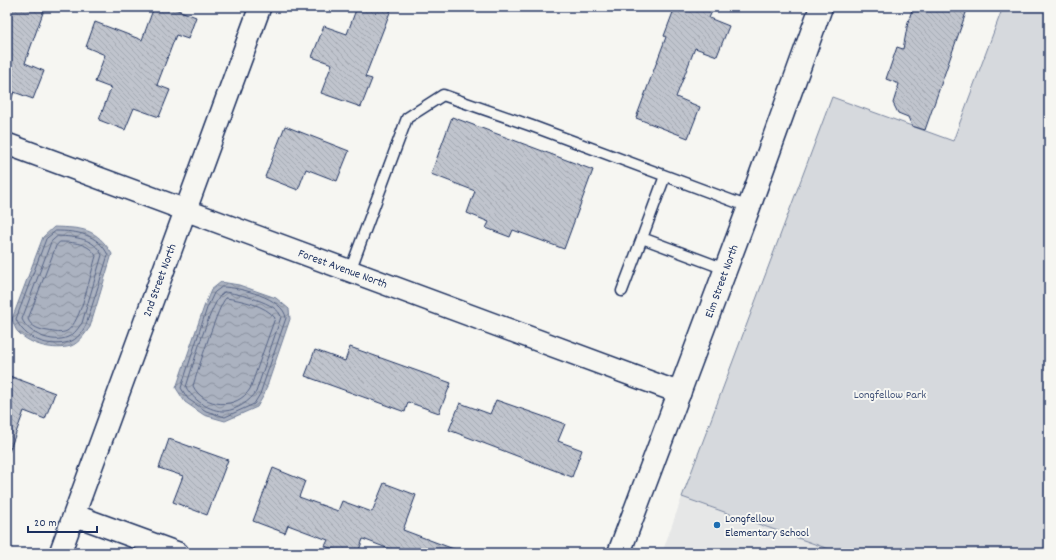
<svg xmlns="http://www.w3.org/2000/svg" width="1056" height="560" font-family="Dekko,sans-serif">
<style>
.built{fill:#e6e7e7}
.park{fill:#d6d9dd;stroke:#78849e}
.water{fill:url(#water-waves);stroke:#717e99}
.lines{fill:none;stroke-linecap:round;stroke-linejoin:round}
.shore{stroke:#556385;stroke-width:1}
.building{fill:url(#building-back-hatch);stroke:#1b2f5e}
.lane-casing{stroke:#1b2f5e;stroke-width:13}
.street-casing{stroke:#1b2f5e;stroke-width:24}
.secondary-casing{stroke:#1b2f5e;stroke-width:25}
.lane{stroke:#f6f6f2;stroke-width:10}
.street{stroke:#f6f6f2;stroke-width:21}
.secondary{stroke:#f6f6f2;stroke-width:22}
.poi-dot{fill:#1f6fb2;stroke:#f6f6f2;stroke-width:1.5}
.labels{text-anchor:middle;stroke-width:4;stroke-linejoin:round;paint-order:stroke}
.street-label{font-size:12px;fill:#1b2f5e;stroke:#f6f6f2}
.park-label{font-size:12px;fill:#405177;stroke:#f6f6f2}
.poi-label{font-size:12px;fill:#1b2f5e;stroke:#f6f6f2;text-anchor:start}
</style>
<defs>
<pattern id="water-waves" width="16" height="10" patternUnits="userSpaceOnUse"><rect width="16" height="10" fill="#abb2c0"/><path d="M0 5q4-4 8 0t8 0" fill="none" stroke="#8a919f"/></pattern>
<pattern id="building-back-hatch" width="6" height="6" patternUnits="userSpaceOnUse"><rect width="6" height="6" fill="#c0c4cd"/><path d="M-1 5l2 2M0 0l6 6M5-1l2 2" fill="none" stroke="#a4a9b2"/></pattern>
</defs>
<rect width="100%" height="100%" fill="#f6f6f2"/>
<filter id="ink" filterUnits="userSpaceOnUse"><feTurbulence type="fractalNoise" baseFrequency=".025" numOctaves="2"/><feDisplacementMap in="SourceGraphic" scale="8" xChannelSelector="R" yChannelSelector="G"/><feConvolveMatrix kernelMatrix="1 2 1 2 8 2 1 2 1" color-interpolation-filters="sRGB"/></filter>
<g filter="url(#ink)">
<path class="built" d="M682 497 840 553H662Z"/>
<path class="park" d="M1003 7H1049V553H840L682 497 832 97 953 141Z"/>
<path class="water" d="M54 227C83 228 96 228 112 254L90 327C85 334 79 343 71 346 54 351 31 345 19 333 15 330 14 324 12 319L43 237Z
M221 282 239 285 276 298 289 309 290 319 264 395 257 407 225 421 204 415 185 402 176 388 204 307 211 290Z"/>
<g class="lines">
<path class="shore" d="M56 231C77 231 98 234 108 255L86 325C82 332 77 340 69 342 48 348 24 339 16 319L46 239Z
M58 236C76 237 94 238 102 255L82 323C78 328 75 334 68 337 53 344 28 334 22 319L51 242Z
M60 242C73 242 89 243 96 256 91 272 81 323 67 331 61 334 54 332 48 331 40 330 31 327 28 319L56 246Z
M222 287C239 287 284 298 286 318L260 394 254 404 225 417 206 411 188 399 181 388 207 308 214 293Z
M224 292C237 293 279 303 281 317L256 392C250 401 237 410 225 411 210 412 192 399 186 387 192 369 211 299 224 292Z
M226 298C240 300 266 305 275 318L250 389C237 410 204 408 193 386 197 373 219 302 226 298Z"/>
</g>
<path class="building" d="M7 7H45L25 63 44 71 33 99 14 92 9 105H7Z
M154 7H170L196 17 188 39 176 35 157 85 170 90 159 117 134 108 125 130 99 120 111 88 95 82 105 55 86 47 95 22 142 40Z
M357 7H392L365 77 372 79 361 107 321 93 332 64 312 57 324 26 347 34Z
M675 7H714L709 18 729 26 717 56 695 48 676 97 700 107 688 138 636 118 666 37 664 36Z
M913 7H968L925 130 912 126 908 117 898 113 893 103 899 84 886 79 897 47 903 49 908 22Z
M452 117 593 170 564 249 513 230 510 237 486 228 489 222 467 213 475 191 431 174Z
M285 126 349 151 337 181 306 169 298 190 265 177Z
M350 347 451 383 439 413 408 402 405 412 305 376 315 350 345 361Z
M7 375 55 393 45 419 24 411 9 452H7Z
M496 400 565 424 558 441 582 450 572 477 449 430 460 403 490 414Z
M169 439 228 460 207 515 173 502 183 476 159 468Z
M273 468 305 481 299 497 338 511 342 501 372 512 384 483 416 495 403 530 459 551V553H400L363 539 358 553H344L325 546 328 540 288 525 285 533 253 521Z"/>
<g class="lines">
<g class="lane-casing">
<path id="lane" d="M665 176 642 238 725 269
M350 271 407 118 443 95 532 126 749 207
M622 291 642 238"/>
</g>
<g class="street-casing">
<path id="street" d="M7 144 680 393
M74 515 178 553
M60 553 260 7"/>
</g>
<g class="secondary-casing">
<path id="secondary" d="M619 553 749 207 821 7"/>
</g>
<use href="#lane" class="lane"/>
<use href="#street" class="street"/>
<use href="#secondary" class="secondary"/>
</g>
</g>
<circle class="poi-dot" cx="717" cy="525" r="4"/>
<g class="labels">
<g class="street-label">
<text transform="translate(343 268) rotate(20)" y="4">Forest Avenue North</text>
<text transform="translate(159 280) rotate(-70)" y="4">2nd Street North</text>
<text transform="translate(721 281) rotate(-70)" y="4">Elm Street North</text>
</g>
<g class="park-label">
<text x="890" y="398">Longfellow Park</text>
</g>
<g class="poi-label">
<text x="725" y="522">Longfellow<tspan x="725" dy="14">Elementary School</tspan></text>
</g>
</g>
<rect width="1056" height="560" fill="none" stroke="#f6f6f2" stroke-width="24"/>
<rect x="12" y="12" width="1032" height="536" fill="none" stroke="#1b2f5e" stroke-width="1.5" filter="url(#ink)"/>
<path d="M28 526v6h69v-6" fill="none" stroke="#1b2f5e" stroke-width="2"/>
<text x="34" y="526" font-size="12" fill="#1b2f5e" stroke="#f6f6f2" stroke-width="3" paint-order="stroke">20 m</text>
</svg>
